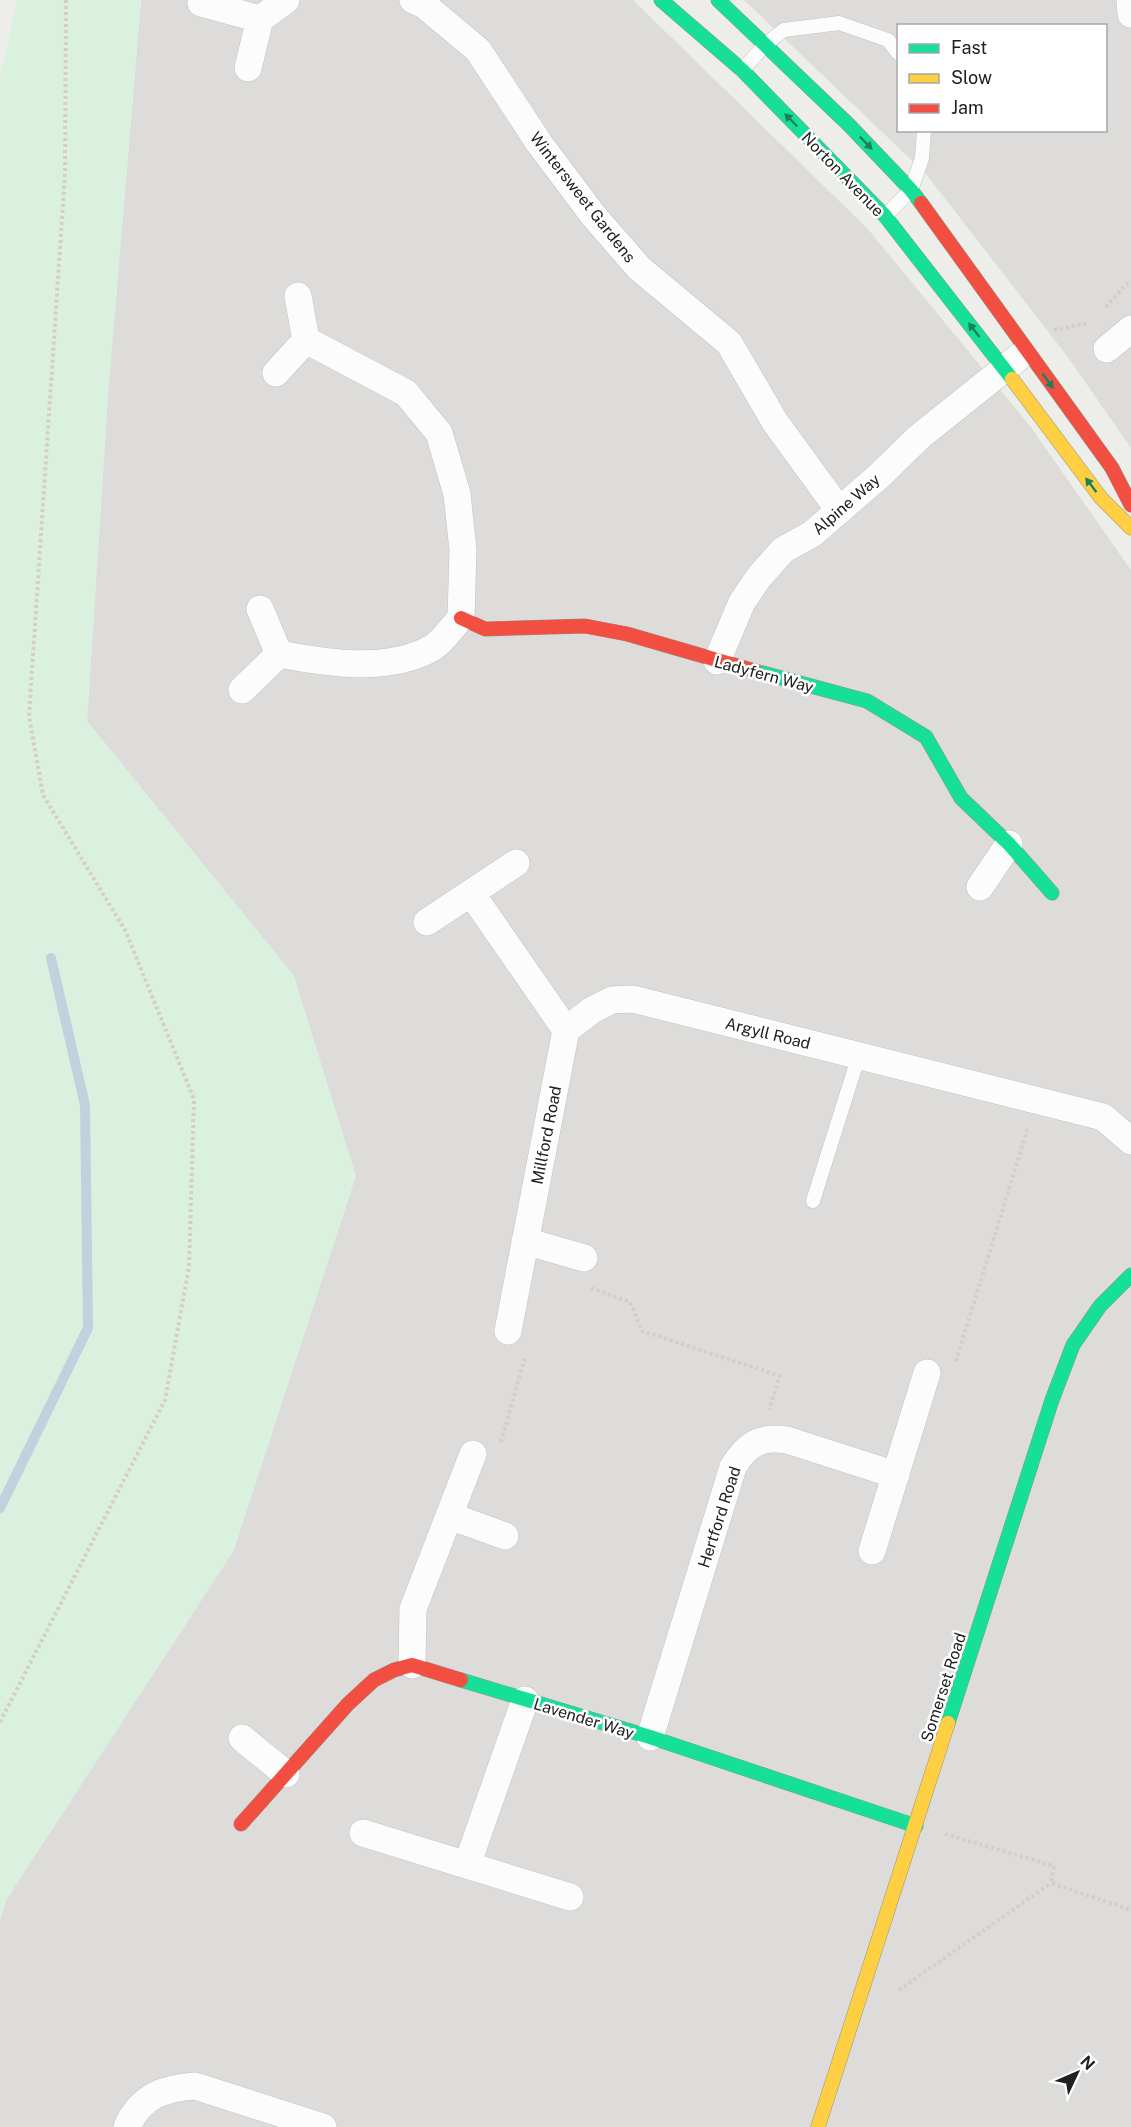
<svg xmlns="http://www.w3.org/2000/svg" width="1131" height="2127" font-family="'Public Sans',sans-serif">
<style>
.residential{fill:#dddcda;fill-rule:evenodd}
.park{fill:#d9f1de}
.lines{fill:none;stroke-linecap:round;stroke-linejoin:round}
.stream{stroke:#c0d2de;stroke-width:10}
.lane-casing{stroke:#c3c3c1;stroke-width:15}
.street-casing{stroke:#c3c3c1;stroke-width:28}
.fast-casing{stroke:#919682;stroke-width:15}
.slow-casing{stroke:#919682;stroke-width:15}
.jam-casing{stroke:#919682;stroke-width:15}
.path{stroke:#d6cdc9;stroke-width:4;stroke-dasharray:3 3;stroke-linecap:butt}
.lane{stroke:#fcfcfc;stroke-width:14}
.street{stroke:#fcfcfc;stroke-width:27}
.fast{stroke:#16e098;stroke-width:14}
.slow{stroke:#ffcf43;stroke-width:14}
.jam{stroke:#f24e42;stroke-width:14}
.oneway{fill:#1b805c}
.labels{text-anchor:middle;stroke-width:5;stroke-linejoin:round;paint-order:stroke}
.street-label{font-size:16px;fill:#202020;stroke:#fff}
</style>
<rect width="100%" height="100%" fill="#edede9"/>
<path class="residential" d="M141 0H633L867 228 1030 426 1131 570V2127H0V1920L6 1900 234 1550 294 976 87 721 108 395Z
M744 0H1131V448L1067 356 926 174ZM898 26H1106V130H898Z"/>
<path class="park" d="M17 0H141L108 395 87 721 294 976 356 1176 234 1550 6 1900 0 1920V80Z"/>
<g class="lines">
<path class="stream" d="M0 1508 88 1328 85 1105 51 958"/>
<g class="lane-casing">
<path id="lane" d="M742 70 766 44 784 30 839 23 888 40 898 53
M885 216 911 190 922 158 924 130
M813 1201 859 1055"/>
</g>
<g class="street-casing">
<path id="street" d="M413 0 424 5 478 50 539 143 593 215 639 268 729 343 775 422 839 510
M1130 0 1131 14
M201 3 260 19 248 68
M260 19 286 0
M1107 349 1131 329
M276 373 306 340
M260 609 279 654C327 663 388 673 432 648 443 642 452 627 461 618L463 550 457 494 439 433 406 393 306 340 298 296
M717 661 742 602 759 577 783 550 812 534 879 476 919 437 1019 357
M242 690 279 654
M980 887 1009 844
M471 893 566 1030
M427 922 516 863
M566 1030 592 1010 612 1000 633 999 1103 1117 1131 1141
M525 1241 584 1258
M508 1331 566 1030
M450 1516 505 1536
M872 1551 927 1373
M412 1665 413 1609 473 1454
M650 1737 733 1467C747 1444 760 1436 787 1440L896 1475
M242 1738 286 1774
M363 1833 570 1897
M467 1865 525 1700
M127 2127C140 2097 163 2088 195 2086L323 2127"/>
</g>
<g class="fast-casing">
<path id="fast" d="M661 0 742 70 885 216 1012 379
M718 0 849 125 911 190 921 203
M755 671 867 701 926 737 961 798 1009 844 1052 893
M461 1680 650 1737 916 1826
M948 1723 1052 1400 1073 1345 1100 1306 1131 1275"/>
</g>
<g class="slow-casing">
<path id="slow" d="M1012 379 1101 498 1131 528
M818 2127 948 1723"/>
</g>
<g class="jam-casing">
<path id="jam" d="M921 203 1112 468 1131 505
M461 618 485 629 585 626 627 634 755 671
M241 1824 348 1704 374 1680 394 1670 412 1665 461 1680"/>
</g>
<path class="path" d="M1106 307 1126 284H1131
M1054 330 1088 323
M591 1288 630 1302 642 1331 780 1376 769 1410
M956 1361 1028 1127
M501 1442 525 1357
M0 1722 165 1400 189 1267 194 1099 125 930 43 795 29 716 65 173 66 0
M945 1834 1054 1866 1051 1883 1131 1910
M899 1990 1051 1883"/>
<use href="#lane" class="lane"/>
<use href="#street" class="street"/>
<use href="#fast" class="fast"/>
<use href="#slow" class="slow"/>
<use href="#jam" class="jam"/>
</g>
<defs><path id="oneway-solid" d="M-6-.8H1V-3.2L6.5 0L1 3.2V.8H-6Z" transform="scale(1.5)"/></defs>
<g class="oneway">
<use href="#oneway-solid" transform="translate(791 120) rotate(-134)"/>
<use href="#oneway-solid" transform="translate(866 143) rotate(46)"/>
<use href="#oneway-solid" transform="translate(974 330) rotate(-128)"/>
<use href="#oneway-solid" transform="translate(1048 381) rotate(54)"/>
<use href="#oneway-solid" transform="translate(1091 485) rotate(-127)"/>
</g>
<g class="labels">
<g class="street-label">
<text transform="translate(843 174) rotate(46)" y="6">Norton Avenue</text>
<text transform="translate(583 197) rotate(52)" y="6">Wintersweet Gardens</text>
<text transform="translate(846 504) rotate(-41)" y="6">Alpine Way</text>
<text transform="translate(764 674) rotate(15)" y="6">Ladyfern Way</text>
<text transform="translate(768 1033) rotate(14)" y="6">Argyll Road</text>
<text transform="translate(546 1135) rotate(-79)" y="6">Millford Road</text>
<text transform="translate(719 1517) rotate(-72)" y="6">Hertford Road</text>
<text transform="translate(943 1687) rotate(-72)" y="6">Somerset Road</text>
<text transform="translate(584 1718) rotate(17)" y="6">Lavender Way</text>
</g>
</g>
<rect x="897" y="24" width="210" height="108" fill="#ffffff" stroke="#a6a6a6" stroke-width="1.5"/>
<rect x="909" y="44" width="30" height="9" fill="#16e098" stroke="#a6a6a6" stroke-width="1.5"/>
<text x="951" y="54" font-size="18" fill="#202020">Fast</text>
<rect x="909" y="74" width="30" height="9" fill="#ffcf43" stroke="#a6a6a6" stroke-width="1.5"/>
<text x="951" y="84" font-size="18" fill="#202020">Slow</text>
<rect x="909" y="104" width="30" height="9" fill="#f24e42" stroke="#a6a6a6" stroke-width="1.5"/>
<text x="951" y="114" font-size="18" fill="#202020">Jam</text>
<g transform="translate(1077 2073) rotate(46)" stroke="#ffffff" stroke-width="4.5" paint-order="stroke">
<path d="M0-4.5L10 22L0 15L-10 22Z" fill="#202020"/>
<text y="-9" font-size="16" font-weight="bold" text-anchor="middle" fill="#202020">N</text>
</g>
</svg>
